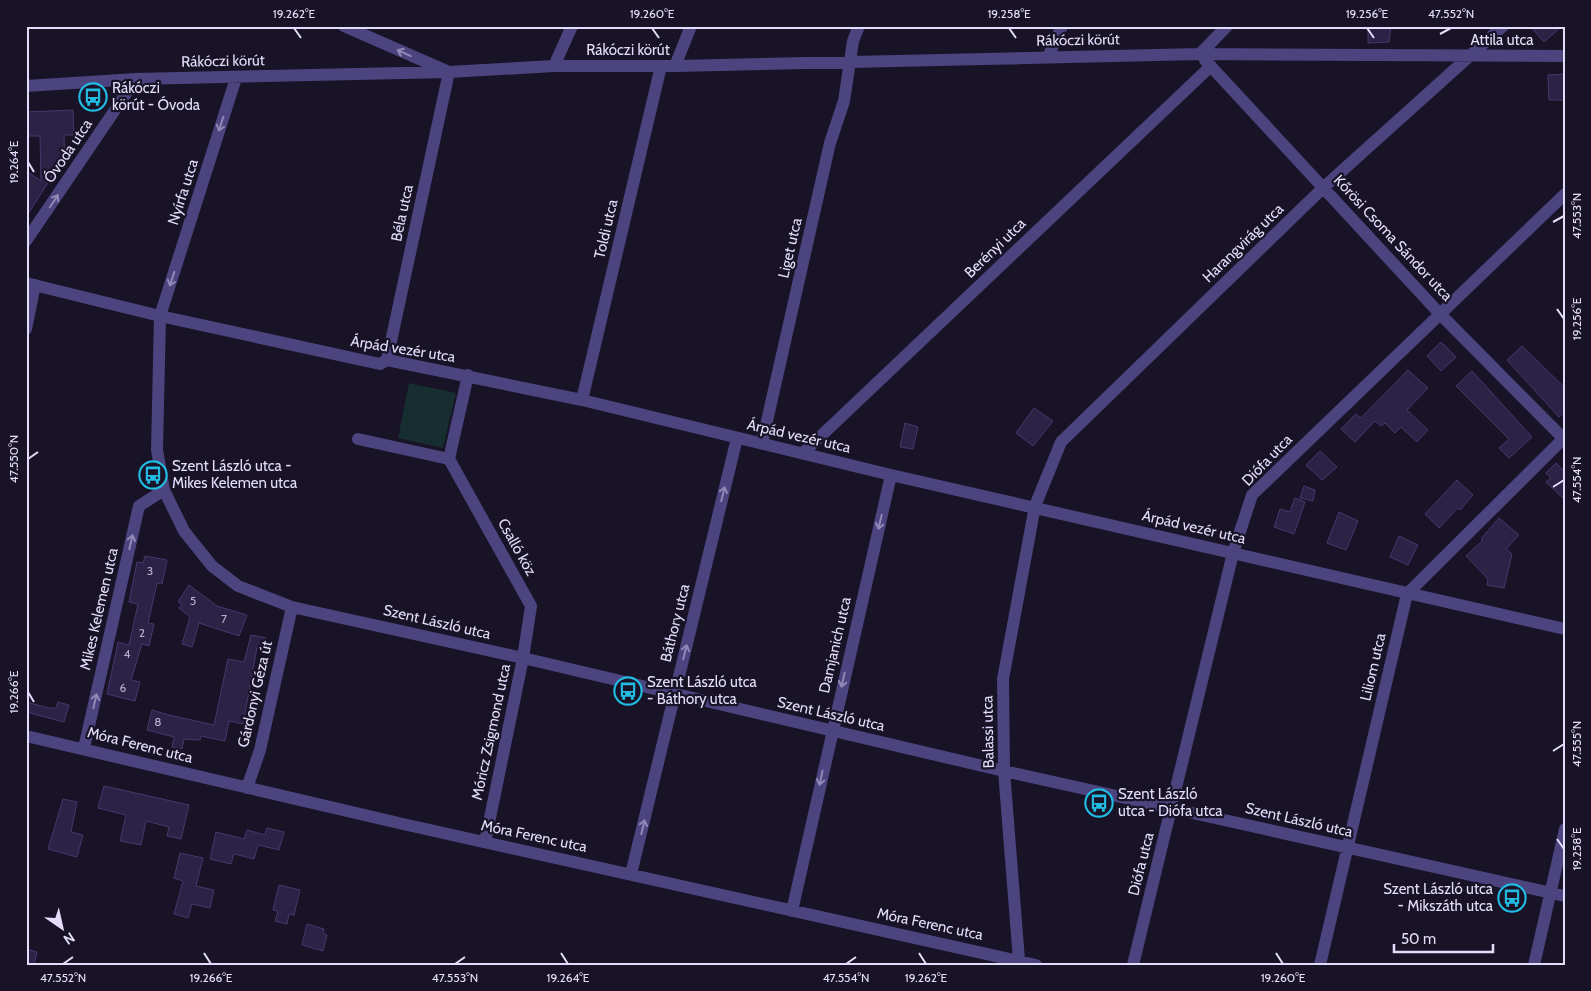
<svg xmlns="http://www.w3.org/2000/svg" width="1591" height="991" font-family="Cabin,sans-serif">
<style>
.green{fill:#172e30}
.building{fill:#2c2245;stroke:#47376e}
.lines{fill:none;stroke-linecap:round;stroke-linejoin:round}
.minor{stroke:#4c447f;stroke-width:12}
.oneway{stroke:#9089b7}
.ticks{fill:none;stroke:#e3ddfb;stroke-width:2}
.labels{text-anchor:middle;stroke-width:4.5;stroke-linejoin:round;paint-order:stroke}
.number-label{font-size:12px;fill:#b5aece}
.street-label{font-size:15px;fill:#e3ddfb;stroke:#181326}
.poi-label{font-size:15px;fill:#e3ddfb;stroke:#181326;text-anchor:start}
.neatline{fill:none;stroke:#e3ddfb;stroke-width:2}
.ticks-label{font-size:12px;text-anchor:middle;fill:#e3ddfb}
</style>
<rect width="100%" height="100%" fill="#181326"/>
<path class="green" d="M409 383 456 393 443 448 398 438Z"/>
<path class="building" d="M1368 26H1391L1389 42 1368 43Z
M1530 26H1562L1544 42Z
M1565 74V100H1549L1548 75Z
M73 110 74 135H64L65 167H58L26 217V171L41 181 40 136H26V112Z
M1441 342 1456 357 1441 371 1427 356Z
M1522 346 1565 388V412L1559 417 1507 360Z
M1408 370 1428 388 1407 410 1428 430 1417 442 1401 427 1395 433 1385 423 1381 426 1375 421 1355 442 1341 429 1356 414 1361 418Z
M1472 371 1532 437 1509 458 1499 448 1509 439 1456 386Z
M1034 408 1053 421 1033 446 1016 433Z
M905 423 918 427 913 449 900 447Z
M1320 451 1337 467 1322 480 1306 465Z
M1556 463 1565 472V500L1546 482 1551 478 1546 473Z
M1457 480 1473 495 1460 510 1458 508 1439 528 1425 514Z
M1304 486 1315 490 1313 501 1300 498Z
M1295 498 1305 502 1294 534 1274 527 1280 509 1290 512Z
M1339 512 1358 521 1346 550 1327 543Z
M1499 518 1519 535 1506 549 1512 554 1504 588 1487 585 1488 579 1466 556 1483 540 1481 539Z
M1399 536 1418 545 1408 565 1390 557Z
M145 556 167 560 162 584 157 583 148 623 154 624 149 646 142 644 131 680 140 682 135 701 107 694 118 642 129 645 138 604 129 602 137 562 143 563Z
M189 585 217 606 247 615 239 636 199 623 192 647 182 644 190 617 179 608 182 604 178 602Z
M251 635 266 638 263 649 257 648 243 724 229 721 225 741 201 736 200 740 184 739 182 749 172 747 174 737 147 730 152 710 169 715 214 725 228 659 244 662Z
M26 702 49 708H56L58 702 69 705 64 722 26 712Z
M104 786 189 805 181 839 167 836 169 827 146 821 141 845 120 841 126 815 98 808Z
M63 799 77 802 71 832 83 835 77 857 48 849Z
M267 828 284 832 279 850 258 845 254 859 234 854 231 864 210 859 216 832 244 839 247 830 265 835Z
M180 853 203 858 196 886 214 890 210 908 192 904 188 918 174 914 183 881 174 878Z
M279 885 300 890 294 915 289 914 287 924 275 921 278 911 273 910Z
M307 924 324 929 323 933 327 935 323 951 302 945Z
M26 949 37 952 34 965H26Z"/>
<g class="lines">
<path class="minor" d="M344 26 449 72 387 360
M1200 54 1227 26
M1048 57 1062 26
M1205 60 1440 314 1565 440
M554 66 572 26
M675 66 691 26
M236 78 160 316 157 450 164 490 184 531 212 566 238 586 292 607 523 658 1004 771 1565 896
M26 86 136 79 449 72 554 66H675L1200 54 1565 56
M26 241 136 79
M26 283 160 316 380 364 387 360 582 400 891 475 1565 629
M26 329 35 285
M468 375 449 459 531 606 523 658 485 842
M582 400 661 66
M358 439 449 459
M762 443 830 143 844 101 853 41 859 26
M803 453 1211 66
M26 736 403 824 1036 965
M84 748 139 506 164 490
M247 788 260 750 292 607
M631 874 737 438
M792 911 891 475
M1019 960 1004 771 1003 679 1035 506 1061 442 1324 187 1503 26
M1133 965 1233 553 1252 495 1565 194
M1320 965 1407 594 1565 437
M1534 965 1565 829"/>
</g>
<defs><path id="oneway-shaft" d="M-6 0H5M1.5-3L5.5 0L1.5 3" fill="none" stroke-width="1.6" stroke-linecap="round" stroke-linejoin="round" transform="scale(1.25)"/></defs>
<g class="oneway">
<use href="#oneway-shaft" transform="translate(404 53) rotate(-156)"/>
<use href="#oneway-shaft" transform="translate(221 124) rotate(108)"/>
<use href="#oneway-shaft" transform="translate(54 201) rotate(-56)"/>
<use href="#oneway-shaft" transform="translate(172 279) rotate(108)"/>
<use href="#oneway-shaft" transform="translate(723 494) rotate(-76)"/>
<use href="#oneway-shaft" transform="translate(880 522) rotate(103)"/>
<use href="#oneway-shaft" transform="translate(131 542) rotate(-77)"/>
<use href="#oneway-shaft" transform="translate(685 652) rotate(-76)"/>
<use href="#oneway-shaft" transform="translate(843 680) rotate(103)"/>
<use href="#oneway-shaft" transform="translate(95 701) rotate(-77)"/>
<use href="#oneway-shaft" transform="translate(821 778) rotate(102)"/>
<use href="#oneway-shaft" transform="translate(643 827) rotate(-77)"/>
</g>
<path class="ticks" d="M294 28 301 38M652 28 659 38M1009 28 1016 38M1367 28 1374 38M1440 34 1451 28M28 162 34 172M1553 222 1564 216M1557 309 1564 319M28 459 38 452M1553 487 1564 480M28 692 34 702M1553 751 1564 744M1557 839 1564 849M204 953 211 964M561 953 568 964M919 953 926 964M1276 953 1283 964M63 964 73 957M455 964 465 957M846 964 856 957"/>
<defs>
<g id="bus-ring" transform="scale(1.4375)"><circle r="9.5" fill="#181326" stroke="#22bbe2" stroke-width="1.5"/><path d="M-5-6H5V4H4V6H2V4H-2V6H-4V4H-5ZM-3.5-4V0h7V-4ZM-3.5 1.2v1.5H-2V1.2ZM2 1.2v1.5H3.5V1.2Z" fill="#22bbe2"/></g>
</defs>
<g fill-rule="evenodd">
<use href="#bus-ring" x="93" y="97"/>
<use href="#bus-ring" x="153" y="475"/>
<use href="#bus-ring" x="628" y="691"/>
<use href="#bus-ring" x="1099" y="803"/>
<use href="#bus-ring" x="1512" y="898"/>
</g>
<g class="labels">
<g class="number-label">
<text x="150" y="575">3</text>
<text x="193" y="605">5</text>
<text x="224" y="623">7</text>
<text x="142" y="637">2</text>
<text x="127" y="658">4</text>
<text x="123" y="692">6</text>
<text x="158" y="726">8</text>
</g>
<g class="street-label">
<text transform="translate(1078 40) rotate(-1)" y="5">Rákóczi körút</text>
<text x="1502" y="45">Attila utca</text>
<text x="628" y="55">Rákóczi körút</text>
<text transform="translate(223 61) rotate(-1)" y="5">Rákóczi körút</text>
<text transform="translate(68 151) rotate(-56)" y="5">Óvoda utca</text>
<text transform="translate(183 192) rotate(-72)" y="5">Nyírfa utca</text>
<text transform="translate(402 213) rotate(-78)" y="5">Béla utca</text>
<text transform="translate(606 229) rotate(-77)" y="5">Toldi utca</text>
<text transform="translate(1393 238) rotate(47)" y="5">Kőrösi Csoma Sándor utca</text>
<text transform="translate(1243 243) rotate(-44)" y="5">Harangvirág utca</text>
<text transform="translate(790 248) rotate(-77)" y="5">Liget utca</text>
<text transform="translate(995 248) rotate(-44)" y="5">Berényi utca</text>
<text transform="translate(403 349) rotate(9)" y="5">Árpád vezér utca</text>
<text transform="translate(799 436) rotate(13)" y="5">Árpád vezér utca</text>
<text transform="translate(1267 460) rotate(-46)" y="5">Diófa utca</text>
<text transform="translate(1194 527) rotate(13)" y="5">Árpád vezér utca</text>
<text transform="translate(517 547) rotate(61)" y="5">Csalló köz</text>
<text transform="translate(99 609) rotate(-77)" y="5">Mikes Kelemen utca</text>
<text transform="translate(437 622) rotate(13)" y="5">Szent László utca</text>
<text transform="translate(675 623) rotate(-76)" y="5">Báthory utca</text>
<text transform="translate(835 645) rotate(-77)" y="5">Damjanich utca</text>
<text transform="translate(1373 667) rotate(-77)" y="5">Liliom utca</text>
<text transform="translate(255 694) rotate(-77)" y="5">Gárdonyi Géza út</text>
<text transform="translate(831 714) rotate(13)" y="5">Szent László utca</text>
<text transform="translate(491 732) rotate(-78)" y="5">Móricz Zsigmond utca</text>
<text transform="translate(988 732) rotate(-91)" y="5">Balassi utca</text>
<text transform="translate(140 745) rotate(14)" y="5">Móra Ferenc utca</text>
<text transform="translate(1299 820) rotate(13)" y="5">Szent László utca</text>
<text transform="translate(534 836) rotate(12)" y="5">Móra Ferenc utca</text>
<text transform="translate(1141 864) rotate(-76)" y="5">Diófa utca</text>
<text transform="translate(930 924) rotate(12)" y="5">Móra Ferenc utca</text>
</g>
<g class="poi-label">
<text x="112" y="93">Rákóczi<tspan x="112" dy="17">körút - Óvoda</tspan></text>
<text x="172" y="471">Szent László utca -<tspan x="172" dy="17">Mikes Kelemen utca</tspan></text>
<text x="647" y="687">Szent László utca<tspan x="647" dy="17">- Báthory utca</tspan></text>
<text x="1118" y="799">Szent László<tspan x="1118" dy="17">utca - Diófa utca</tspan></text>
<text x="1493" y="894" text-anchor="end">Szent László utca<tspan x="1493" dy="17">- Mikszáth utca</tspan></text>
</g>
</g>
<rect width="1591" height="991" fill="none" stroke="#181326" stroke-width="55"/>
<g transform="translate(62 928) rotate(146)" stroke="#181326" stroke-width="4" paint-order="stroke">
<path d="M0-4L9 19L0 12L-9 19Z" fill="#e3ddfb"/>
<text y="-8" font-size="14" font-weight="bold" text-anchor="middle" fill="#e3ddfb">N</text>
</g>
<path d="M1394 944v8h99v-8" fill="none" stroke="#e3ddfb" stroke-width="2.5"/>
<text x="1401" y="944" font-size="15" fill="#e3ddfb" stroke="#181326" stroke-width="4" paint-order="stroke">50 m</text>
<rect x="28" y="28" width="1536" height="936" class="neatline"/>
<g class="ticks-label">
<text x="294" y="18">19.262°E</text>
<text x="652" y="18">19.260°E</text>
<text x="1009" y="18">19.258°E</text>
<text x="1367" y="18">19.256°E</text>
<text x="1451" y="18">47.552°N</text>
<text transform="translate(14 162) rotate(-90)" y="4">19.264°E</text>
<text transform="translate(1577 216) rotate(-90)" y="4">47.553°N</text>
<text transform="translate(1577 319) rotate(-90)" y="4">19.256°E</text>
<text transform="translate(14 459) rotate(-90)" y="4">47.550°N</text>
<text transform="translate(1577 480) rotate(-90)" y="4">47.554°N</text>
<text transform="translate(14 692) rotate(-90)" y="4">19.266°E</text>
<text transform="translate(1577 744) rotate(-90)" y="4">47.555°N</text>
<text transform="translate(1577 849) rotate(-90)" y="4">19.258°E</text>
<text x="63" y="982">47.552°N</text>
<text x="211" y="982">19.266°E</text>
<text x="455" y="982">47.553°N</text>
<text x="568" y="982">19.264°E</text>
<text x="846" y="982">47.554°N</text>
<text x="926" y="982">19.262°E</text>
<text x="1283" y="982">19.260°E</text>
</g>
</svg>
